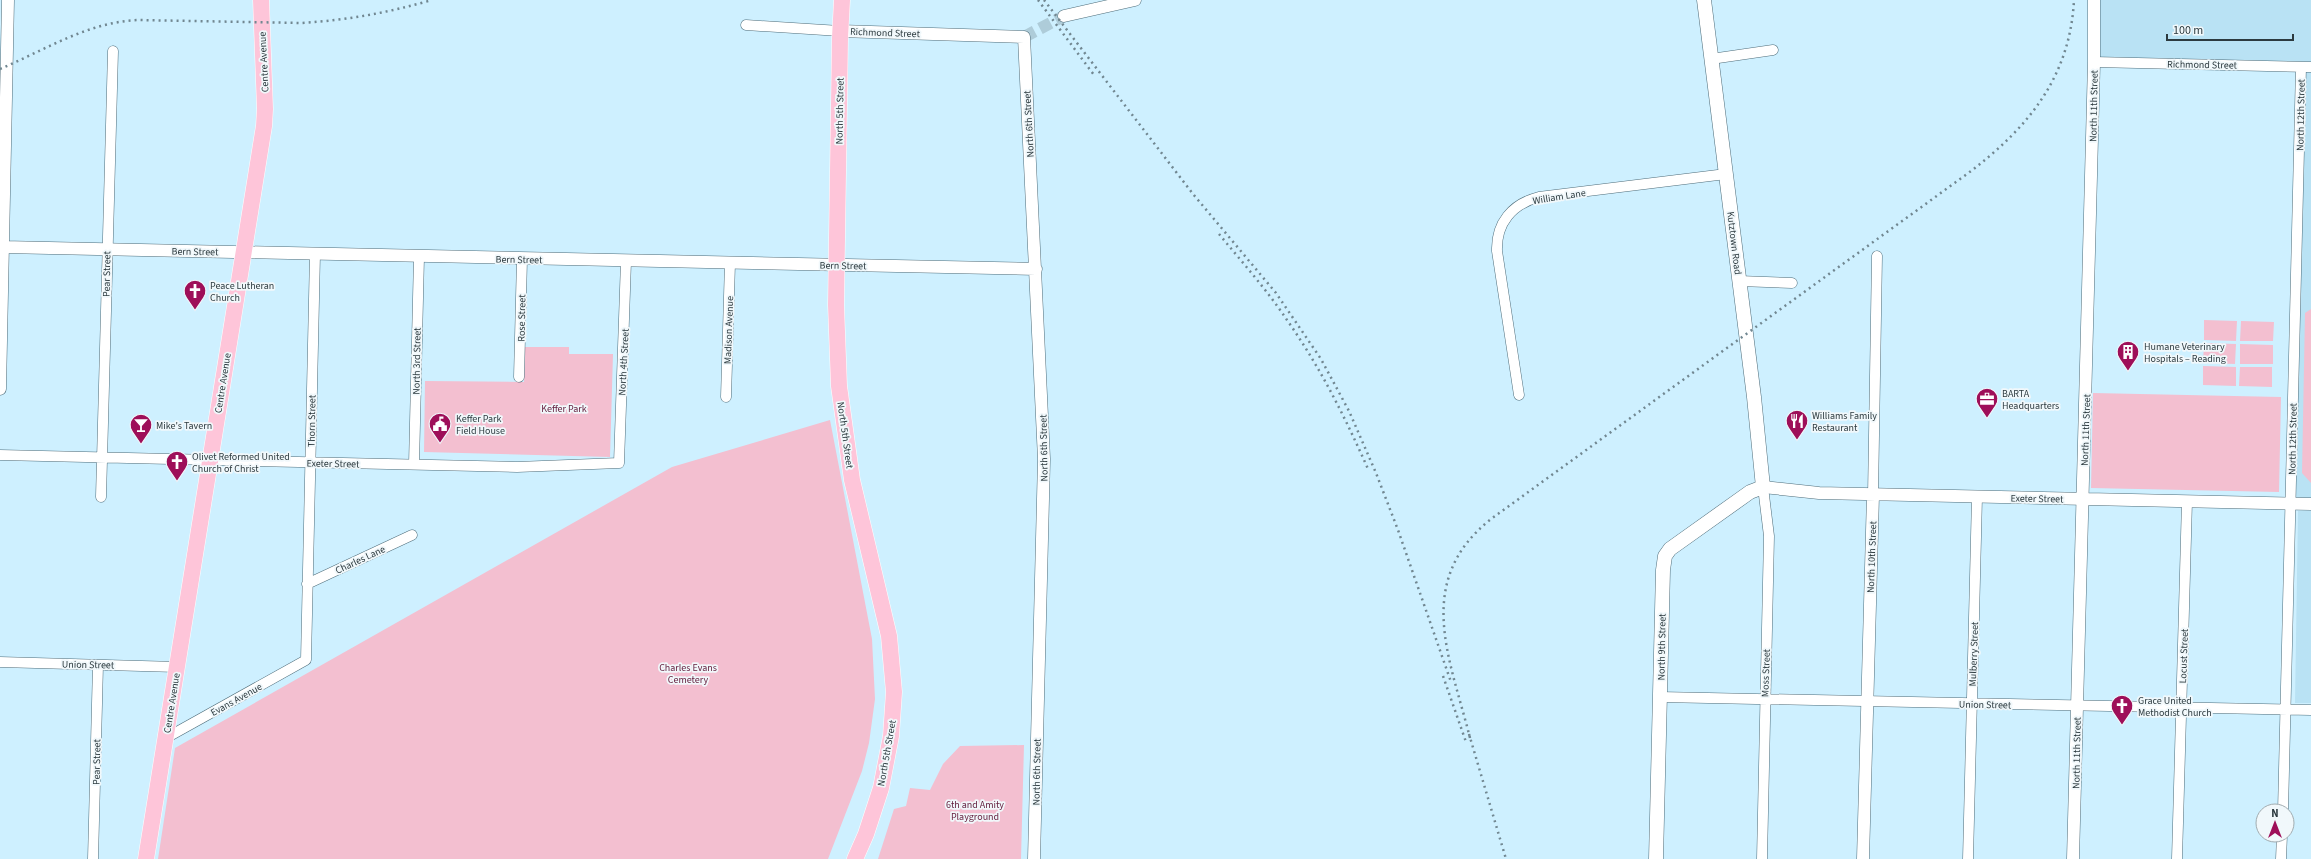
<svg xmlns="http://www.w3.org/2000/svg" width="2311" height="859" font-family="'Source Sans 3',sans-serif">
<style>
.built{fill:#b9e2f4}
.green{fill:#f3bfd0}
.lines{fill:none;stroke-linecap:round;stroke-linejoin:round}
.tertiary-tunnel{stroke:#aeccd9;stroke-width:12;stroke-dasharray:12 6;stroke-linecap:butt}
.minor-casing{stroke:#4f6d7a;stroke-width:11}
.tertiary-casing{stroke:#4f6d7a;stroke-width:13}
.secondary-casing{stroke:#4f6d7a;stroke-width:15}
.primary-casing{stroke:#fff;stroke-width:17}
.minor{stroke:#fff;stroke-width:10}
.tertiary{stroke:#fff;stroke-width:12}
.secondary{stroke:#fff;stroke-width:14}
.primary{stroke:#fec5d9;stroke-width:16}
.rail{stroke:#718791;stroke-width:2.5;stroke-dasharray:2 4;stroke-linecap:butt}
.labels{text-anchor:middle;stroke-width:3.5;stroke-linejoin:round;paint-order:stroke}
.street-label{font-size:10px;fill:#2c3a3f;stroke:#f1f8fb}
.poi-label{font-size:10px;fill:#2c3a3f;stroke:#f1f8fb;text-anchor:start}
.park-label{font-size:10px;fill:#611a3a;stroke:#f1f8fb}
</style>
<rect width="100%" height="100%" fill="#cef0ff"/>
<path class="built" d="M2094 0H2311V504L2290 503 2301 67 2094 62Z
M2298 511H2311V703H2295Z"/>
<path class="green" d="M2311 309V483L2302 473 2305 313Z
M2204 320 2237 321 2236 341 2204 340Z
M2241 321 2274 322 2273 341H2240Z
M2204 343 2236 344 2235 364 2203 363Z
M2240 344 2273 345V364H2240Z
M525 347H569V354H613L610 457 424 452 425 381 524 382Z
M2203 366 2236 367V386L2203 385Z
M2240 367H2272V387L2239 386Z
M2093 393 2281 397 2279 492 2091 488Z
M830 420 872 639 875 699 869 743 862 771 828 859H158L175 748 672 467Z
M1024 745 1021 859H878L894 809 906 806 910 788 930 790 943 764 960 746Z"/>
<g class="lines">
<path class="tertiary-tunnel" d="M1024 37 1064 16"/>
<g class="minor-casing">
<path id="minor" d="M746 25 840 31
M1711 59 1773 50
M2094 62 2311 67
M1739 281 1792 283
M519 377 522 259
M1519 395 1497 251C1496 223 1512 204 1539 197L1726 174
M726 397 730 263
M0 455 517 467 619 463 626 261
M414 464 419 257
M1873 495 1877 256
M101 497 113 51
M307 584 412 535
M0 662 177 667
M1660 697 2311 710
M166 738 306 660 315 254
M2283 811 2301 67
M93 859 98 665
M1762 859 1769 536 1763 487
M1968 859 1977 497
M2177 859 2187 501
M2281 859 2282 835"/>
</g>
<g class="tertiary-casing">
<path id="tertiary" d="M1064 16 1135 0
M840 31 1024 37 1044 459 1034 859
M3 247 1036 269
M0 389 8 0
M1763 487 1819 493 2311 504
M1863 859 1873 495
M2073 859 2094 62V0"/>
</g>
<g class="secondary-casing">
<path id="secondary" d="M1656 859 1663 570 1665 556 1670 549 1750 492 1763 487 1754 397 1704 0"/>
</g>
<g class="primary-casing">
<path id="primary" d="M842 0 840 38 836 305 839 386 852 480 889 636 894 692 891 736 881 788 866 834 855 859
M146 859 264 126 265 109 261 0"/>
</g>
<use href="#minor" class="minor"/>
<use href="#tertiary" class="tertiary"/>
<use href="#secondary" class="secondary"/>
<use href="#primary" class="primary"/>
<path class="rail" d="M1038 0 1094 75
M1044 0 1193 194 1276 293 1321 359 1349 411 1376 473 1398 530 1451 682
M0 69C45 50 88 22 138 20L301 23C349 20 386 13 432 0
M1219 234C1242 262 1267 290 1287 320 1320 367 1345 417 1368 469
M1443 676 1466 742
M1469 734 1506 859
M1470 738C1450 658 1413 581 1491 519L1967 174C2027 129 2070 78 2074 0"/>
</g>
<defs>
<g id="church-pin" transform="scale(1.15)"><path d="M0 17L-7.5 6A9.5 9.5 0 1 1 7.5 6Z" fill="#9e0f59" stroke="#f1f8fb"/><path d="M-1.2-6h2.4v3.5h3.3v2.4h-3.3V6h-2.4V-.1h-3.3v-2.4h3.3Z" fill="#fff"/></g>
<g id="building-pin" transform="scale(1.15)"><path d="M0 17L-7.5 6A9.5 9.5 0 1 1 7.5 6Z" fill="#9e0f59" stroke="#f1f8fb"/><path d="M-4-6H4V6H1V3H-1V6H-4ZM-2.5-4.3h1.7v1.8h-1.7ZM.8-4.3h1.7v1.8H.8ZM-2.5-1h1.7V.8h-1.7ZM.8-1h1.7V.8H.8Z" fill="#fff"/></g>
<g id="office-pin" transform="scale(1.15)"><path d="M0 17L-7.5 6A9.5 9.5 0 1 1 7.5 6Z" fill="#9e0f59" stroke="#f1f8fb"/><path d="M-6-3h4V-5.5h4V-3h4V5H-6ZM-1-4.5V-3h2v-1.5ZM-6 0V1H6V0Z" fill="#fff"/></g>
<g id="restaurant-pin" transform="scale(1.15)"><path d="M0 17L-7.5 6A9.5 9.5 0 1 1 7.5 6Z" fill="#9e0f59" stroke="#f1f8fb"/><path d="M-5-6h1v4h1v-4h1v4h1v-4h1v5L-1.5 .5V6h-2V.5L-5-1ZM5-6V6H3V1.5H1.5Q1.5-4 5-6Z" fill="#fff"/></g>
<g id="civic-pin" transform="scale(1.15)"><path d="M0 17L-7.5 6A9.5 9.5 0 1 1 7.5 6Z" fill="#9e0f59" stroke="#f1f8fb"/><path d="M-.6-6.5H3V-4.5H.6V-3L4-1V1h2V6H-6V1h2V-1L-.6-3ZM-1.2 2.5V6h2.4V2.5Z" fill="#fff"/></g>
<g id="bar-pin" transform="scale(1.15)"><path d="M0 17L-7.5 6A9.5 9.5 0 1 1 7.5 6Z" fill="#9e0f59" stroke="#f1f8fb"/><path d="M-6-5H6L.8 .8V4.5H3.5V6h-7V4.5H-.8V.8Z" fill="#fff"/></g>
</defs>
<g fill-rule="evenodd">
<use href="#church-pin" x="195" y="291"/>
<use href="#building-pin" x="2128" y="352"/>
<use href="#office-pin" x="1987" y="399"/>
<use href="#restaurant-pin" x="1797" y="421"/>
<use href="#civic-pin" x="440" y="424"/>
<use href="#bar-pin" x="141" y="425"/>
<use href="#church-pin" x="177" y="462"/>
<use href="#church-pin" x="2122" y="706"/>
</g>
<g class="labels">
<g class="street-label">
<text transform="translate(885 32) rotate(2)" y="4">Richmond Street</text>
<text transform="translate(263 62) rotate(-93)" y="4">Centre Avenue</text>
<text transform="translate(2202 64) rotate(1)" y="4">Richmond Street</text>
<text transform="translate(2093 106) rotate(-89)" y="4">North 11th Street</text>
<text transform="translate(839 111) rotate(-89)" y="4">North 5th Street</text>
<text transform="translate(2300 115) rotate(-89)" y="4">North 12th Street</text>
<text transform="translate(1028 124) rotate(-93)" y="4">North 6th Street</text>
<text transform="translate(1559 196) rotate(-9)" y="4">William Lane</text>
<text transform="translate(1735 243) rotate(83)" y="4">Kutztown Road</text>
<text transform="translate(195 251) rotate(1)" y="4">Bern Street</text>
<text transform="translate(519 259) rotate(1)" y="4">Bern Street</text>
<text transform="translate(843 265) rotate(1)" y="4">Bern Street</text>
<text transform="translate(106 274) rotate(-89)" y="4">Pear Street</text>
<text transform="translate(521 318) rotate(-89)" y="4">Rose Street</text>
<text transform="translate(728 330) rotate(-88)" y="4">Madison Avenue</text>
<text transform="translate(416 361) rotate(-89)" y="4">North 3rd Street</text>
<text transform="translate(623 362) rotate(-87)" y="4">North 4th Street</text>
<text transform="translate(222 383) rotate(-81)" y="4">Centre Avenue</text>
<text transform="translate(311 421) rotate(-89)" y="4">Thorn Street</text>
<text transform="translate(2085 430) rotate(-88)" y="4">North 11th Street</text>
<text transform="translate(846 435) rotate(82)" y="4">North 5th Street</text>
<text transform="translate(2292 439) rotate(-89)" y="4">North 12th Street</text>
<text transform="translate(1043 448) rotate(-91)" y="4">North 6th Street</text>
<text transform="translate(333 463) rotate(1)" y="4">Exeter Street</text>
<text transform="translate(2037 498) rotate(1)" y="4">Exeter Street</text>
<text transform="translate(1871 557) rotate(-88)" y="4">North 10th Street</text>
<text transform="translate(360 559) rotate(-25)" y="4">Charles Lane</text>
<text transform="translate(1661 647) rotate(-89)" y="4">North 9th Street</text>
<text transform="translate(1973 654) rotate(-88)" y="4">Mulberry Street</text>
<text transform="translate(2183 656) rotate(-88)" y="4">Locust Street</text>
<text transform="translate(88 664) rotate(1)" y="4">Union Street</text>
<text transform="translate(1765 673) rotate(-88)" y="4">Moss Street</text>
<text transform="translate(236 699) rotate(-29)" y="4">Evans Avenue</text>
<text transform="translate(171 703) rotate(-81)" y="4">Centre Avenue</text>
<text transform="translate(1985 704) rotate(1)" y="4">Union Street</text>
<text transform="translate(886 753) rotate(-80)" y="4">North 5th Street</text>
<text transform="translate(2076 753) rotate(-89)" y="4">North 11th Street</text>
<text transform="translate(96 762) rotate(-89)" y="4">Pear Street</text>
<text transform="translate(1036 772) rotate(-89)" y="4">North 6th Street</text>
</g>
<g class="poi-label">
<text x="210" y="289">Peace Lutheran<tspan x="210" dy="12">Church</tspan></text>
<text x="2144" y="350">Humane Veterinary<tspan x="2144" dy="12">Hospitals – Reading</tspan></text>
<text x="2002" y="397">BARTA<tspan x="2002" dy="12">Headquarters</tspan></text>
<text x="1812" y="419">Williams Family<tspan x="1812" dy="12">Restaurant</tspan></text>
<text x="456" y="422">Keffer Park<tspan x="456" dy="12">Field House</tspan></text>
<text x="156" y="429">Mike's Tavern</text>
<text x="192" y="460">Olivet Reformed United<tspan x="192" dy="12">Church of Christ</tspan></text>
<text x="2138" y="704">Grace United<tspan x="2138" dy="12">Methodist Church</tspan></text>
</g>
<g class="park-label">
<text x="564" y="412">Keffer Park</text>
<text x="688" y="671">Charles Evans<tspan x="688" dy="12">Cemetery</tspan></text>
<text x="975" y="808">6th and Amity<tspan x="975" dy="12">Playground</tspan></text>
</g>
</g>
<g transform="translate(2275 823)"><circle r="19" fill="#f1f8fb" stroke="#a2acb0"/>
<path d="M0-3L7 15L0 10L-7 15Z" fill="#9e0f59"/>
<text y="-6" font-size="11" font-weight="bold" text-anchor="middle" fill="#2c3a3f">N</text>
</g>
<path d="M2167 34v6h126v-6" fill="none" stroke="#2c3a3f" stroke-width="2"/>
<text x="2173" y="34" font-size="12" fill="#2c3a3f" stroke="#f1f8fb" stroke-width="3" paint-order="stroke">100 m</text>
</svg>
